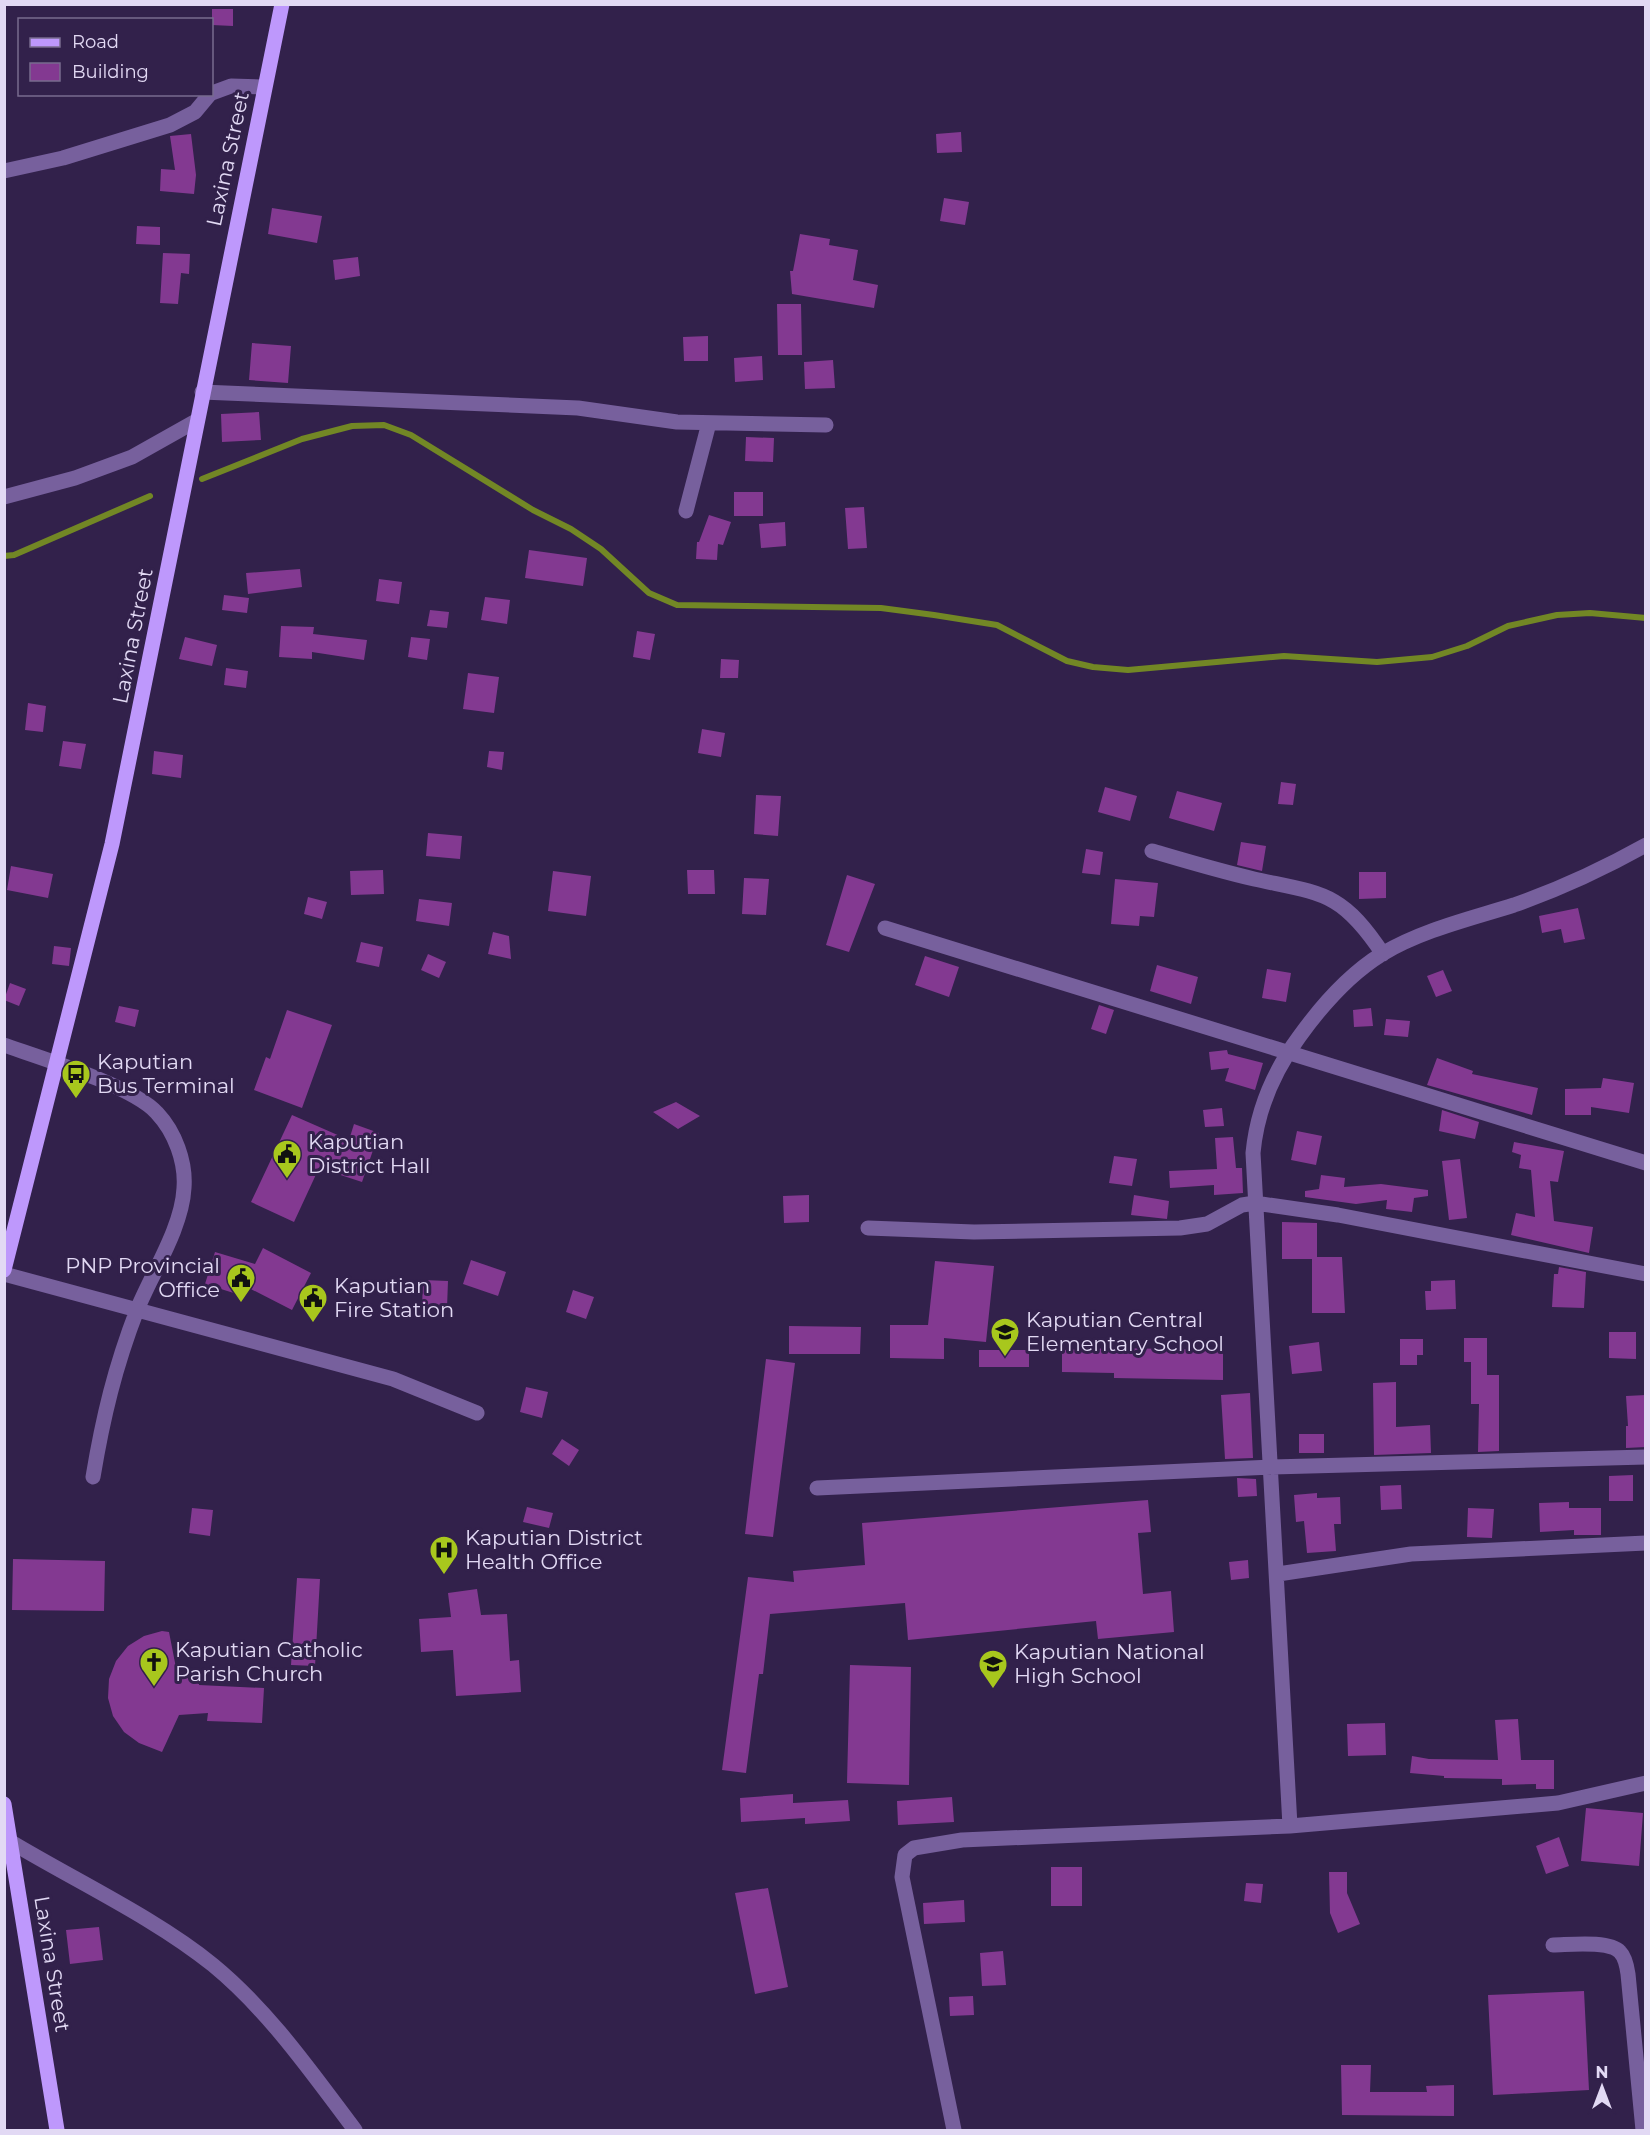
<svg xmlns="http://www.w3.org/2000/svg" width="1650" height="2135" font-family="Montserrat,sans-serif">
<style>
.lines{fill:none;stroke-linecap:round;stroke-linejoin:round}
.stream{stroke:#728725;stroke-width:6}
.building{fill:#833991}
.minor{stroke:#77609d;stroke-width:15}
.major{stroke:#be98fc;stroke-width:15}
.labels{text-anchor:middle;stroke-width:6;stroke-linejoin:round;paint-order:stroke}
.street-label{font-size:21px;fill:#e2d9f4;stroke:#32214b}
.poi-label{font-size:21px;fill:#e2d9f4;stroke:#32214b;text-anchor:start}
</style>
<rect width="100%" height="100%" fill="#32214b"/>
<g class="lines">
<path class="stream" d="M202 479 302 439 352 426 384 425 411 435 533 510 571 529 601 549 649 593 677 605 881 608 934 615 997 625 1067 661 1093 667 1128 670 1284 656 1377 662 1432 657 1467 646 1508 626 1557 615 1590 613 1646 618
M4 556 14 555 150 496"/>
</g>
<path class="building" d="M212 9H233V26L212 25Z
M961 132 962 152 937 153 936 134Z
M191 134 196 175 194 194 160 191 161 169 175 170 170 136Z
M944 198 969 202 965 225 940 221Z
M272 208 322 216 317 243 268 234Z
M137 226 160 227V245L136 244Z
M800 234 830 239 829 245 858 250 853 280 878 285 874 308 792 294 790 271H793Z
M163 253 190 254 189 274 181 273 178 304 160 303Z
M358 257 360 276 335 280 333 260Z
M777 304H801L802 355H778Z
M708 336V361H684L683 337Z
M252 343 291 346 288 383 249 380Z
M762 356 763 380 735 382 734 358Z
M833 360 835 388 805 389 804 362Z
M259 412 261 440 222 442 221 414Z
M746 437 774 438 773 462 745 461Z
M734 492H763V516H734Z
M864 507 867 548 848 549 845 508Z
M709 515 731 522 723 545 718 544 717 560 696 559 697 542H699Z
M785 522 786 546 761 548 759 524Z
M529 550 587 558 583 586 525 578Z
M300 569 302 587 248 594 246 573Z
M379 579 402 582 399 604 376 601Z
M224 595 249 598 247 613 222 610Z
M485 597 510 600 507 624 481 620Z
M430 610 449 612 447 628 427 626Z
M281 626 314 627 313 634 367 640 364 660 312 652V659L279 657Z
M637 631 655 634 650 660 633 657Z
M185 637 217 645 212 666 179 659Z
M411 637 430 639 427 660 408 657Z
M721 659 739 660 738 678H720Z
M226 668 248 671 246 688 224 685Z
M468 673 499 677 494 713 463 709Z
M28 703 46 706 43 732 25 730Z
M702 729 725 733 721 757 698 753Z
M63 741 86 744 81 769 59 766Z
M154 751 183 755 181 778 152 774Z
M489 751 504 752 502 770 487 767Z
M1281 782 1296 784 1293 805 1278 804Z
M1105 787 1137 796 1130 821 1098 812Z
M1177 791 1222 803 1214 831 1169 818Z
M756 795 781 796 778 836 754 834Z
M428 833 462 836 460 859 426 856Z
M1241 842 1266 846 1262 871 1237 865Z
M1086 849 1103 852 1100 875 1082 873Z
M11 866 53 874 48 898 7 890Z
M383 870 384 894 351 895 350 871Z
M687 870H714L715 894H688Z
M553 871 591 876 586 916 548 911Z
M1359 872H1386V898L1359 899Z
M847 875 875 884 849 952 826 945Z
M744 878 769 879 766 915 742 914Z
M1115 879 1158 883 1154 917 1140 916 1139 926 1111 924Z
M308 897 327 902 322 919 304 914Z
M419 899 452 903 449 926 416 921Z
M1578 908 1585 939 1564 943 1561 929 1542 933 1539 916Z
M493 932 509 936 511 959 488 954Z
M361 942 383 947 379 967 356 962Z
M54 946 71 948 69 966 52 964Z
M428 954 446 962 439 978 421 970Z
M925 956 959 967 949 997 915 985Z
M1157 965 1198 977 1191 1004 1150 991Z
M1267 969 1291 973 1286 1002 1262 998Z
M1443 970 1452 991 1436 997 1427 976Z
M10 983 26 989 19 1006 4 1000Z
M1099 1005 1114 1010 1106 1034 1091 1029Z
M119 1006 139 1010 135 1027 115 1022Z
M1371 1008 1373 1026 1354 1027 1353 1010Z
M287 1010 332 1025 302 1108 254 1090 266 1057 270 1059Z
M1386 1019 1410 1021 1408 1037 1384 1035Z
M1227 1050 1228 1054 1263 1063 1255 1090 1225 1081 1229 1068 1211 1070 1209 1052Z
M1437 1058 1473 1071 1472 1074 1538 1088 1532 1115 1427 1085Z
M1603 1078 1634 1083 1629 1113 1591 1107V1115H1565V1089L1601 1088Z
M676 1102 700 1116 678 1129 653 1112Z
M1222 1108 1224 1126 1205 1127 1203 1110Z
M1442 1110 1479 1122 1475 1139 1439 1131Z
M292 1115 349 1140 354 1124 379 1133 362 1182 319 1168 294 1222 251 1202Z
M1297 1131 1322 1136 1316 1165 1291 1160Z
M1233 1137 1236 1168H1242L1243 1193 1214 1195V1185L1170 1188 1169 1171 1217 1169 1215 1138Z
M1514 1142 1564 1151 1558 1182 1550 1181 1554 1221 1593 1227 1589 1253 1511 1235 1516 1213 1535 1217 1531 1170 1519 1168 1521 1155 1512 1152Z
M1114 1156 1137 1159 1132 1186 1109 1183Z
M1460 1159 1467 1218 1449 1220 1442 1161Z
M1321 1175 1345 1178 1344 1187 1381 1184 1428 1190V1196L1414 1198 1412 1212 1386 1209 1387 1200 1356 1204 1305 1197V1191L1319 1189Z
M809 1195V1222L784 1223 783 1196Z
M1134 1195 1169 1201 1167 1219 1131 1215Z
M1282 1222 1317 1223V1257H1342L1345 1313H1312V1259H1282Z
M263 1248 311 1273 292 1310 243 1285 240 1295 205 1284 215 1252 255 1264Z
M471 1260 506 1272 498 1296 463 1284Z
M935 1261 994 1266 986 1342 944 1338V1359L890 1358V1325H928Z
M1559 1267 1586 1272 1584 1308 1552 1307 1554 1274H1558Z
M423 1280 448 1281 447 1308 422 1307Z
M1455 1280 1456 1309 1426 1310 1425 1291H1431V1281Z
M573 1290 594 1297 586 1319 566 1312Z
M789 1326 861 1327 860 1354H789Z
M1609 1332H1636V1359L1609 1358Z
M1464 1338H1487V1375H1499V1451L1478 1452 1479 1404H1471V1362H1464Z
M1400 1339H1423V1355H1417V1365H1400Z
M1319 1342 1322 1371 1292 1374 1289 1346Z
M1114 1348 1223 1350V1380L1114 1378V1373L1062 1372V1350Z
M979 1350H1029V1367H979Z
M766 1359 795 1363 773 1537 745 1534Z
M1396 1382V1427L1430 1425 1431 1453 1374 1455 1373 1383Z
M526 1387 548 1392 542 1418 520 1412Z
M1250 1393 1253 1458 1225 1459 1221 1395Z
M1646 1395V1447L1626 1448V1426H1628L1626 1396Z
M1299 1434H1324V1453H1299Z
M562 1439 579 1450 569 1466 552 1454Z
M1633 1475V1501H1609V1476Z
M1237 1478 1256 1479 1257 1496 1238 1497Z
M1401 1485 1402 1509 1381 1510 1380 1486Z
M1317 1493V1498L1340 1497 1341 1524H1334L1336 1551 1307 1553 1304 1521 1296 1522 1294 1495Z
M1148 1500 1151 1532 1138 1533 1143 1594 1171 1591 1174 1632 1098 1639 1096 1621 908 1640 905 1603 770 1614 763 1674H759L746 1773 722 1770 748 1577 794 1582 793 1571 865 1565 862 1523Z
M1569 1502V1508H1601V1535H1574V1530L1540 1532 1539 1503Z
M527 1507 553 1513 549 1528 523 1522Z
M192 1508 213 1510 210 1536 189 1533Z
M1468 1508 1494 1509 1492 1538 1467 1537Z
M13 1559 105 1561 104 1611 12 1610Z
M1248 1560 1249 1578 1231 1580 1229 1562Z
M297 1578 320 1579 315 1666 291 1665Z
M477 1589 481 1615 507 1614 510 1661 519 1660 521 1692 456 1696 453 1650 421 1652 419 1619 451 1617 448 1593Z
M162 1631 169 1632 178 1678H199V1685L264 1688 262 1723 207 1721 208 1713 179 1715 162 1752 139 1743 124 1732 113 1716 108 1698 109 1679 116 1661 128 1646 144 1636Z
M850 1665 911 1667 909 1785 847 1783Z
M1518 1719 1521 1760H1554V1789H1536V1784L1502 1785V1779L1444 1778V1776L1410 1773 1412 1756 1429 1759 1498 1760 1495 1720Z
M1385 1723 1386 1755 1348 1756 1347 1724Z
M793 1794V1803L848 1800 850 1821 805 1824V1818L741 1822 740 1798Z
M952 1797 954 1822 898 1825 897 1801Z
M1586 1808 1643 1813 1639 1866 1581 1861Z
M1559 1837 1569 1866 1546 1874 1536 1846Z
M1051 1867H1082V1906H1051Z
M1329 1872H1347V1893L1360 1924 1338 1933 1330 1913Z
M1246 1883 1263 1884 1261 1903 1244 1901Z
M768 1888 788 1987 755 1994 735 1893Z
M964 1900 965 1922 924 1924 923 1903Z
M99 1927 103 1960 70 1964 66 1930Z
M1003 1951 1006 1985 982 1986 980 1953Z
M1584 1991 1589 2090 1493 2095 1488 1995Z
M973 1996 974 2015 950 2016 949 1997Z
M1341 2065H1371L1370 2092H1427L1426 2086 1454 2085V2116L1342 2115Z"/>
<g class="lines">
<path class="minor" d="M212 93 231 86 264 87
M4 171 63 158 170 125 195 112 210 94
M202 392 578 408 677 422 826 425
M4 497 75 478 132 457 196 421
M686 511 709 423
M1152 851C1186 861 1219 871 1254 879 1323 894 1341 891 1383 954
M885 928 1646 1163
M4 1045C41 1058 133 1086 157 1113 175 1132 186 1162 184 1188 182 1228 152 1273 137 1310 115 1367 103 1417 93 1477
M868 1228 974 1232 1180 1228 1207 1224 1242 1205 1255 1203 1338 1215 1646 1274
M4 1274 393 1379 477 1413
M817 1488 1272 1467 1646 1457
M1278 1574 1411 1554 1646 1543
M1290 1826 1253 1153C1257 1110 1274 1071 1299 1037 1322 1005 1348 975 1382 954 1422 930 1470 919 1514 905 1560 889 1603 869 1646 845
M11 1842C76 1881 155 1918 213 1965 269 2011 312 2073 355 2130
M1553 1945C1568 1945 1609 1940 1620 1952 1625 1957 1627 1967 1628 1974L1643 2130
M954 2130 902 1877 905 1855 914 1848 962 1840 1290 1826 1558 1803 1646 1783"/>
<path class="major" d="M4 1270 112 844 282 4
M4 1804 57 2130"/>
</g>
<defs>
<g id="bus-pin" transform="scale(1.5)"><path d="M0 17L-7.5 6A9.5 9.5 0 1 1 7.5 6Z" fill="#a8c71d" stroke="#32214b"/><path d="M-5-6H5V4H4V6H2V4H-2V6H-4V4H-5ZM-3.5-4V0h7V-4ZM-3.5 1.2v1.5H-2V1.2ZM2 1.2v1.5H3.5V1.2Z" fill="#111"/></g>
<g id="civic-pin" transform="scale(1.5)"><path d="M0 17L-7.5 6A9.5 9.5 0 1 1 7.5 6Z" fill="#a8c71d" stroke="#32214b"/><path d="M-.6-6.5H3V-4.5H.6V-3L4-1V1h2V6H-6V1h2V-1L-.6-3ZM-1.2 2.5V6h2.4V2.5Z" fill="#111"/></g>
<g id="school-pin" transform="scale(1.5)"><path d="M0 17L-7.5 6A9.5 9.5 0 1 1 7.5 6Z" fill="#a8c71d" stroke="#32214b"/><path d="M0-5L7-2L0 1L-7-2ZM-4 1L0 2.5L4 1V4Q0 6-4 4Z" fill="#111"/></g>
<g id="hospital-pin" transform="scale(1.5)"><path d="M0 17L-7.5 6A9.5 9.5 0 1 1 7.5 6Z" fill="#a8c71d" stroke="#32214b"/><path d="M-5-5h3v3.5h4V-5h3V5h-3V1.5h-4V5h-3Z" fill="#111"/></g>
<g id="church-pin" transform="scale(1.5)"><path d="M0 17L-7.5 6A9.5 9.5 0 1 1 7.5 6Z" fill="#a8c71d" stroke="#32214b"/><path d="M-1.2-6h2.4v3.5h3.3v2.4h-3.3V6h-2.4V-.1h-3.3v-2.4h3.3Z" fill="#111"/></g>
</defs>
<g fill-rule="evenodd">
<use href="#bus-pin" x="76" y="1074"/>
<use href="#civic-pin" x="287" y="1154"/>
<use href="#civic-pin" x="241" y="1278"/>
<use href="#civic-pin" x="313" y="1298"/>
<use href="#school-pin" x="1005" y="1332"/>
<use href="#hospital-pin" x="444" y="1550"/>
<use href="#church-pin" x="154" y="1662"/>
<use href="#school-pin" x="993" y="1664"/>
</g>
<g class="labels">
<g class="street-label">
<text transform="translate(228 159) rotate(-78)" y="7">Laxina Street</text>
<text transform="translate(133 636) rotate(-79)" y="7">Laxina Street</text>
<text transform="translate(52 1964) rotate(81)" y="7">Laxina Street</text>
</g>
<g class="poi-label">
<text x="97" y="1069">Kaputian<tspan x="97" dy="24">Bus Terminal</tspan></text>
<text x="308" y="1149">Kaputian<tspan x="308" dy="24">District Hall</tspan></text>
<text x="220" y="1273" text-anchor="end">PNP Provincial<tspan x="220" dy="24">Office</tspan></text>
<text x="334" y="1293">Kaputian<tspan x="334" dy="24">Fire Station</tspan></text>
<text x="1026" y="1327">Kaputian Central<tspan x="1026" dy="24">Elementary School</tspan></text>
<text x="465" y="1545">Kaputian District<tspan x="465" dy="24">Health Office</tspan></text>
<text x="175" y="1657">Kaputian Catholic<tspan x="175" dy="24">Parish Church</tspan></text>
<text x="1014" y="1659">Kaputian National<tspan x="1014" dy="24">High School</tspan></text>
</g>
</g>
<rect width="1650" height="2135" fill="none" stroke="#e2d9f4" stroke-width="12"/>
<rect x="18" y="18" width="195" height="78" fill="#32214b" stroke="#786b8f" stroke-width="1.5"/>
<rect x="30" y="38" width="30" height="9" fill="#be98fc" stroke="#786b8f" stroke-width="1.5"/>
<text x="72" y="48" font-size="18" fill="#e2d9f4">Road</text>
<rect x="30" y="63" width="30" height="18" fill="#833991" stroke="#786b8f" stroke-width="1.5"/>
<text x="72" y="78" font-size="18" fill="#e2d9f4">Building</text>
<g transform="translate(1602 2087)" stroke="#32214b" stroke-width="4.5" paint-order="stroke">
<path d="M0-4.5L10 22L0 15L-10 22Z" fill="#e2d9f4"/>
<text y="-9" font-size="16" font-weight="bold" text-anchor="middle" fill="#e2d9f4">N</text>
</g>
</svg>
